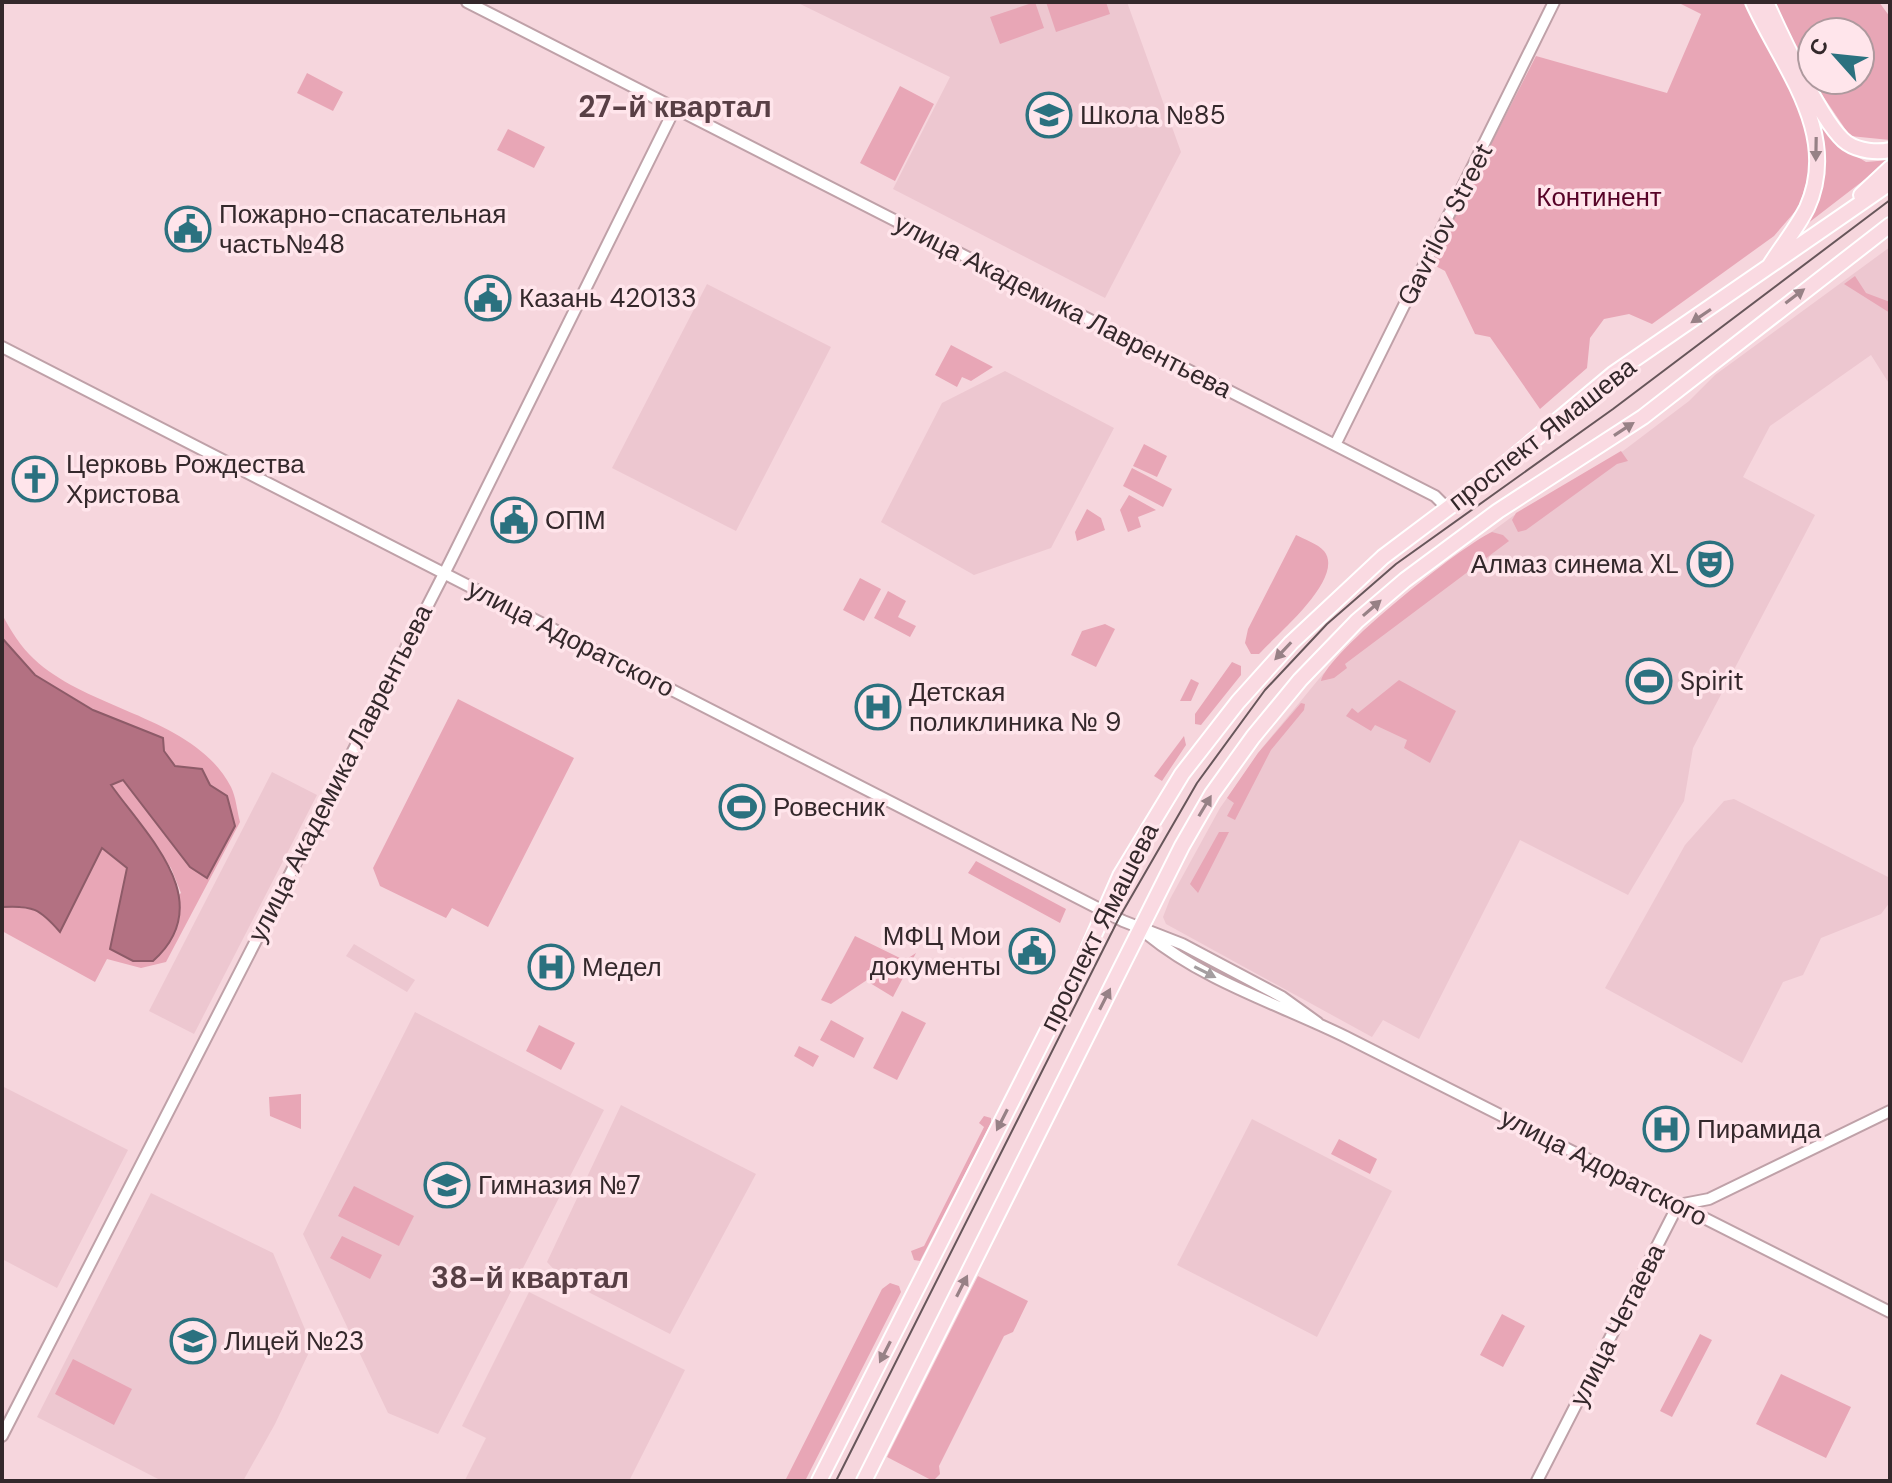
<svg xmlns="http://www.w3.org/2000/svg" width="1892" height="1483" font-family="'DM Sans',sans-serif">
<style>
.built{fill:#edc7d0}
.green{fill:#e8a6b6}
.water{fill:#b37182;stroke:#8d5b68;stroke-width:2}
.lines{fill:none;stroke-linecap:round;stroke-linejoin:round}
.minor-casing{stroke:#bfa1a8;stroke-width:14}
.major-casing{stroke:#fff;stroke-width:18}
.minor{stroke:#fff;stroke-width:10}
.major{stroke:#fadae2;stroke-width:14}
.tram{stroke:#67565a;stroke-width:2}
.oneway{fill:#978186}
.oneway2{fill:#a49ea0}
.labels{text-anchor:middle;stroke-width:7;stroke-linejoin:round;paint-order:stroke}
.poi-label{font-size:26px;fill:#34282b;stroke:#ffe5eb;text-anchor:start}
.park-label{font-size:26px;fill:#570327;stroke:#ffe5eb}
.street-label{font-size:26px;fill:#34282b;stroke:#ffe5eb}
.quarter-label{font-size:30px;font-weight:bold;fill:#583f45;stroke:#ffe5eb}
</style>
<rect width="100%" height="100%" fill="#f6d6dd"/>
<path class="built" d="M796 2H1127L1181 152 1105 298 893 189 950 77Z
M1890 247V385L1871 355 1770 426 1743 477 1815 515 1693 748 1684 801 1628 895 1520 840 1419 1039 1383 1020 1372 1037 1166 924 1163 917 1170 899 1220 808 1262 748 1323 674 1414 589 1513 516 1623 451 1689 401 1715 375Z
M707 284 831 347 736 531 612 468Z
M1005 371 1114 428 1051 548 974 575 881 522 942 403Z
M272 772 317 795 194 1034 149 1011Z
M1734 799 1890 878V902L1881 914 1821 938 1803 975 1783 982 1742 1063 1605 988 1685 845 1724 801Z
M354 944 415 980 407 992 346 956Z
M415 1012 604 1110 438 1434 388 1413 303 1234Z
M2 1086 128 1150 57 1288 2 1259Z
M621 1105 756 1174 670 1334 563 1279 547 1262Z
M1252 1119 1392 1191 1317 1337 1177 1265Z
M151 1193 273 1253 312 1346 275 1424 243 1481H162L37 1417Z
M529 1292 685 1370 629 1481 465 1480 486 1438 462 1426Z"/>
<path class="green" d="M1035 2 1044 28 1000 44 990 17Z
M1046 2H1106L1110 14 1056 32Z
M1677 2H1746L1798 107 1807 131 1810 170 1799 207 1774 236 1652 324 1629 314 1604 319 1590 338 1587 368 1540 409 1490 337 1475 334 1445 271 1430 263 1536 56 1667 93 1701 14Z
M1763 2 1843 148 1866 162 1890 160 1794 234 1823 159Z
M1771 2H1879L1890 17V140L1850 136 1812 80H1860V32H1812V80Z
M307 73 343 92 333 111 297 93Z
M900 86 934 104 895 181 860 163Z
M508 129 545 147 534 168 497 150Z
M1855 276 1866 293 1890 302V313L1844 284Z
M951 345 993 367 971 381 962 377 957 387 935 375Z
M1144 444 1167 456 1157 477 1133 466Z
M1621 451 1628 461 1617 464 1526 530 1518 532 1512 520 1516 513Z
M1132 468 1172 489 1163 507 1123 486Z
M1129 495 1156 510 1138 517 1141 527 1128 532 1120 510Z
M1087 509 1101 518 1105 530 1077 541 1075 532Z
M1492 532 1503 535 1509 541 1345 664 1347 668 1334 678 1321 681C1327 653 1462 545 1492 532Z
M1296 535C1304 539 1318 544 1324 551 1346 578 1276 635 1259 654H1251L1245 643 1248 629Z
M860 578 881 589 864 621 843 610Z
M888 591 906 601 898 617 916 626 910 637 874 618Z
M2 614C10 630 21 647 34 659 89 711 195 717 231 787 236 797 237 811 240 822L166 962 141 968 107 959 95 982 2 931V907C36 905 37 909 60 931L101 847 127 868 110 949 181 893 171 868 111 785 123 779 157 822 227 796 210 785 202 769 175 766 164 751 35 675 2 638Z
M1105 624 1115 629 1096 667 1071 655 1082 631Z
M1232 662 1241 666V675L1201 725 1195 724V714Z
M1191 679 1199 683 1191 701H1180Z
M1399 680 1456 711 1430 763 1404 748 1407 740 1375 725 1371 731 1346 716 1352 708 1358 713Z
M458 699 574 758 488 927 452 908 446 918 380 886 373 868Z
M1301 703 1305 704 1304 710 1271 750 1235 820 1227 816 1234 803 1227 798 1258 753Z
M1184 736 1186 745 1162 781 1154 776Z
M1219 832H1229L1198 893 1190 884Z
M976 861 1066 909 1060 923 968 873Z
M855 936 900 958 831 1004 821 1000Z
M916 953 893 997 870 983Z
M902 1011 926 1023 897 1080 873 1068Z
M831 1020 864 1038 854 1058 820 1040Z
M539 1025 575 1043 561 1070 526 1051Z
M799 1046 819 1056 813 1067 794 1056Z
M301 1094V1129L270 1116 269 1097Z
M984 1116 991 1118V1123L920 1261 914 1260 911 1251 924 1246 984 1127 979 1123Z
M1339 1139 1377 1159 1370 1174 1331 1154Z
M354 1186 414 1216 399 1246 338 1216Z
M342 1236 382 1255 370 1279 330 1258Z
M978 1276 1028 1301 1013 1332 1004 1336 939 1466 940 1474 933 1481 887 1457Z
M890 1283 899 1286 901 1292 805 1481H785L882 1289Z
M1502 1314 1525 1326 1503 1367 1480 1355Z
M1700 1334 1712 1340 1672 1417 1660 1411Z
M73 1359 132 1389 114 1425 55 1394Z
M1781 1374 1851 1407 1826 1458 1756 1424Z"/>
<path class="water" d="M2 638 35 675 93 710 163 738 164 751 175 766 202 769 210 785 227 796 235 826 207 878 190 867 123 780 111 785C147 836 219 902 153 961H133L110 949 127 868 102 848 60 932C40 909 33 905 2 907Z"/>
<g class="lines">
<g class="minor-casing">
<path id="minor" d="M467 2 1435 496 1447 508
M2 347 1123 921 1182 944 1282 997 1318 1023
M1335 445 1554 2
M1147 934C1206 982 1279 1004 1346 1037L1890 1312
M2 1436 450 562 675 108
M1537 1481 1678 1205 1709 1199 1890 1111"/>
</g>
<g class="major-casing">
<path id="major" d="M1753 2C1782 67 1841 133 1807 208 1797 228 1782 246 1770 265
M1766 2C1779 31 1824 128 1847 143 1859 151 1877 153 1890 150
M1861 195 1890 168
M819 1481 1080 967 1120 876 1182 774 1238 702 1291 643 1383 557 1492 475 1613 374 1890 183
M864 1481 1182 846 1212 794 1253 737 1300 680 1357 621 1405 580 1498 511 1643 417 1890 225"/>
</g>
<use href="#minor" class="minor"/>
<use href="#major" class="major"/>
<path class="tram" d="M836 1481 1119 918 1197 783 1265 690 1327 624 1396 564 1613 409 1890 200"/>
</g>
<defs><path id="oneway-solid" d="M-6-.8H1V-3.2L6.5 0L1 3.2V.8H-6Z" transform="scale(2)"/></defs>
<g class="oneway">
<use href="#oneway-solid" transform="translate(1816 149) rotate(91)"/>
<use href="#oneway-solid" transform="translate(1795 296) rotate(-37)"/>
<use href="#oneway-solid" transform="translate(1701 316) rotate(146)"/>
<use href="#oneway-solid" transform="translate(1624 429) rotate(-33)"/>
<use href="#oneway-solid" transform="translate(1372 608) rotate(-41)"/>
<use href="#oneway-solid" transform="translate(1283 651) rotate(133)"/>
<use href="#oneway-solid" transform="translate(1205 806) rotate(-59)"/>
<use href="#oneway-solid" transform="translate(1105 999) rotate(-63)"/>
<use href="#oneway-solid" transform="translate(1002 1120) rotate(117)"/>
<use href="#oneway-solid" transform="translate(962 1286) rotate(-63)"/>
<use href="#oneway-solid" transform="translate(885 1352) rotate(117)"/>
</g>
<use class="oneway2" href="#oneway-solid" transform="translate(1205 972) rotate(27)"/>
<defs>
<g id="school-ring" transform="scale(2.3)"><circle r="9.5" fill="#ffe5eb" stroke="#2b717f" stroke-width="1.5"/><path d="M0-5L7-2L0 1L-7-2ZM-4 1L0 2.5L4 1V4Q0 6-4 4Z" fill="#2b717f"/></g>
<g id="civic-ring" transform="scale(2.3)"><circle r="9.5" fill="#ffe5eb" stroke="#2b717f" stroke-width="1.5"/><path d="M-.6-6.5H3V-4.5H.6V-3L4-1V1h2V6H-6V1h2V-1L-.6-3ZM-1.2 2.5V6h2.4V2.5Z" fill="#2b717f"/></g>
<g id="church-ring" transform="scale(2.3)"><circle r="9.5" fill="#ffe5eb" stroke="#2b717f" stroke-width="1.5"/><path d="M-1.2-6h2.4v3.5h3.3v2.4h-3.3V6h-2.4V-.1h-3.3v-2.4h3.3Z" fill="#2b717f"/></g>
<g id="theatre-ring" transform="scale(2.3)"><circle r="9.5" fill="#ffe5eb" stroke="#2b717f" stroke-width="1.5"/><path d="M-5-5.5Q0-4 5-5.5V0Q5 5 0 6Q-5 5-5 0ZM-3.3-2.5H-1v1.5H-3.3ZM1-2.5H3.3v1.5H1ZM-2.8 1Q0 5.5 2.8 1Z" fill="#2b717f"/></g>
<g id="stadium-ring" transform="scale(2.3)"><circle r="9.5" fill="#ffe5eb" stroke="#2b717f" stroke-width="1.5"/><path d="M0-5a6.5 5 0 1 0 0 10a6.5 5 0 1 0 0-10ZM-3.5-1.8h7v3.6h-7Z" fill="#2b717f"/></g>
<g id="hospital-ring" transform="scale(2.3)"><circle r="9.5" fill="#ffe5eb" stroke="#2b717f" stroke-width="1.5"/><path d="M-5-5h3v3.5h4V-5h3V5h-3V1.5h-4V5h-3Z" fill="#2b717f"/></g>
</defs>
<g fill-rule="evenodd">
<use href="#school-ring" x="1049" y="115"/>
<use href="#civic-ring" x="188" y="229"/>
<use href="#civic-ring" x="488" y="298"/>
<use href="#church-ring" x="35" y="479"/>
<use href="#civic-ring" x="514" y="520"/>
<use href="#theatre-ring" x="1710" y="564"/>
<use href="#stadium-ring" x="1649" y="681"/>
<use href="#hospital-ring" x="878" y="707"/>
<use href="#stadium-ring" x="742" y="807"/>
<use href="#civic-ring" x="1032" y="951"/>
<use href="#hospital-ring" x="551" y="967"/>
<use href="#hospital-ring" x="1666" y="1129"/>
<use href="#school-ring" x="447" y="1185"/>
<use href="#school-ring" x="193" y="1341"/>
</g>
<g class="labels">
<g class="poi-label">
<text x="1080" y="124">Школа №85</text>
<text x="219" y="223">Пожарно-спасательная<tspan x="219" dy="30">часть№48</tspan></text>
<text x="519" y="307">Казань 420133</text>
<text x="66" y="473">Церковь Рождества<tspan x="66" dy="30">Христова</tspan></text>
<text x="545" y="529">ОПМ</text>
<text x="1679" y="573" text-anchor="end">Алмаз синема XL</text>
<text x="1680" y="690">Spirit</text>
<text x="909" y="701">Детская<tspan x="909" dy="30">поликлиника № 9</tspan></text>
<text x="773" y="816">Ровесник</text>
<text x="1001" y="945" text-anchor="end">МФЦ Мои<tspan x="1001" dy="30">документы</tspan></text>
<text x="582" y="976">Медел</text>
<text x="1697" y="1138">Пирамида</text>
<text x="478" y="1194">Гимназия №7</text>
<text x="224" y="1350">Лицей №23</text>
</g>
<g class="park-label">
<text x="1599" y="206">Континент</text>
</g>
<g class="street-label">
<text transform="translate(1445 224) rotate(-63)" y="9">Gavrilov Street</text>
<text transform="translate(1063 306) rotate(27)" y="9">улица Академика Лаврентьева</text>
<text transform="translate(1542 434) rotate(-38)" y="9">проспект Ямашева</text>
<text transform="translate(571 638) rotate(27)" y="9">улица Адоратского</text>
<text transform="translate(340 773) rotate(-63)" y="9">улица Академика Лаврентьева</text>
<text transform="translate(1099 927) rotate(-63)" y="9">проспект Ямашева</text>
<text transform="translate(1604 1167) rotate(27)" y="9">улица Адоратского</text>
<text transform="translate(1617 1325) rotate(-63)" y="9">улица Четаева</text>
</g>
<g class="quarter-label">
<text x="675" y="117">27-й квартал</text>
<text x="530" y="1288">38-й квартал</text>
</g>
</g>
<rect width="1892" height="1483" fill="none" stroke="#34282b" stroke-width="8"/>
<g transform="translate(1836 56) rotate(297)"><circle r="38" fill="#ffe5eb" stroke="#ae999e" stroke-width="2"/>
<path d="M0-6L14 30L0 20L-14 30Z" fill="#2b717f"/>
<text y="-12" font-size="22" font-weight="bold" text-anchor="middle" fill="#34282b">С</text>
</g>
</svg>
